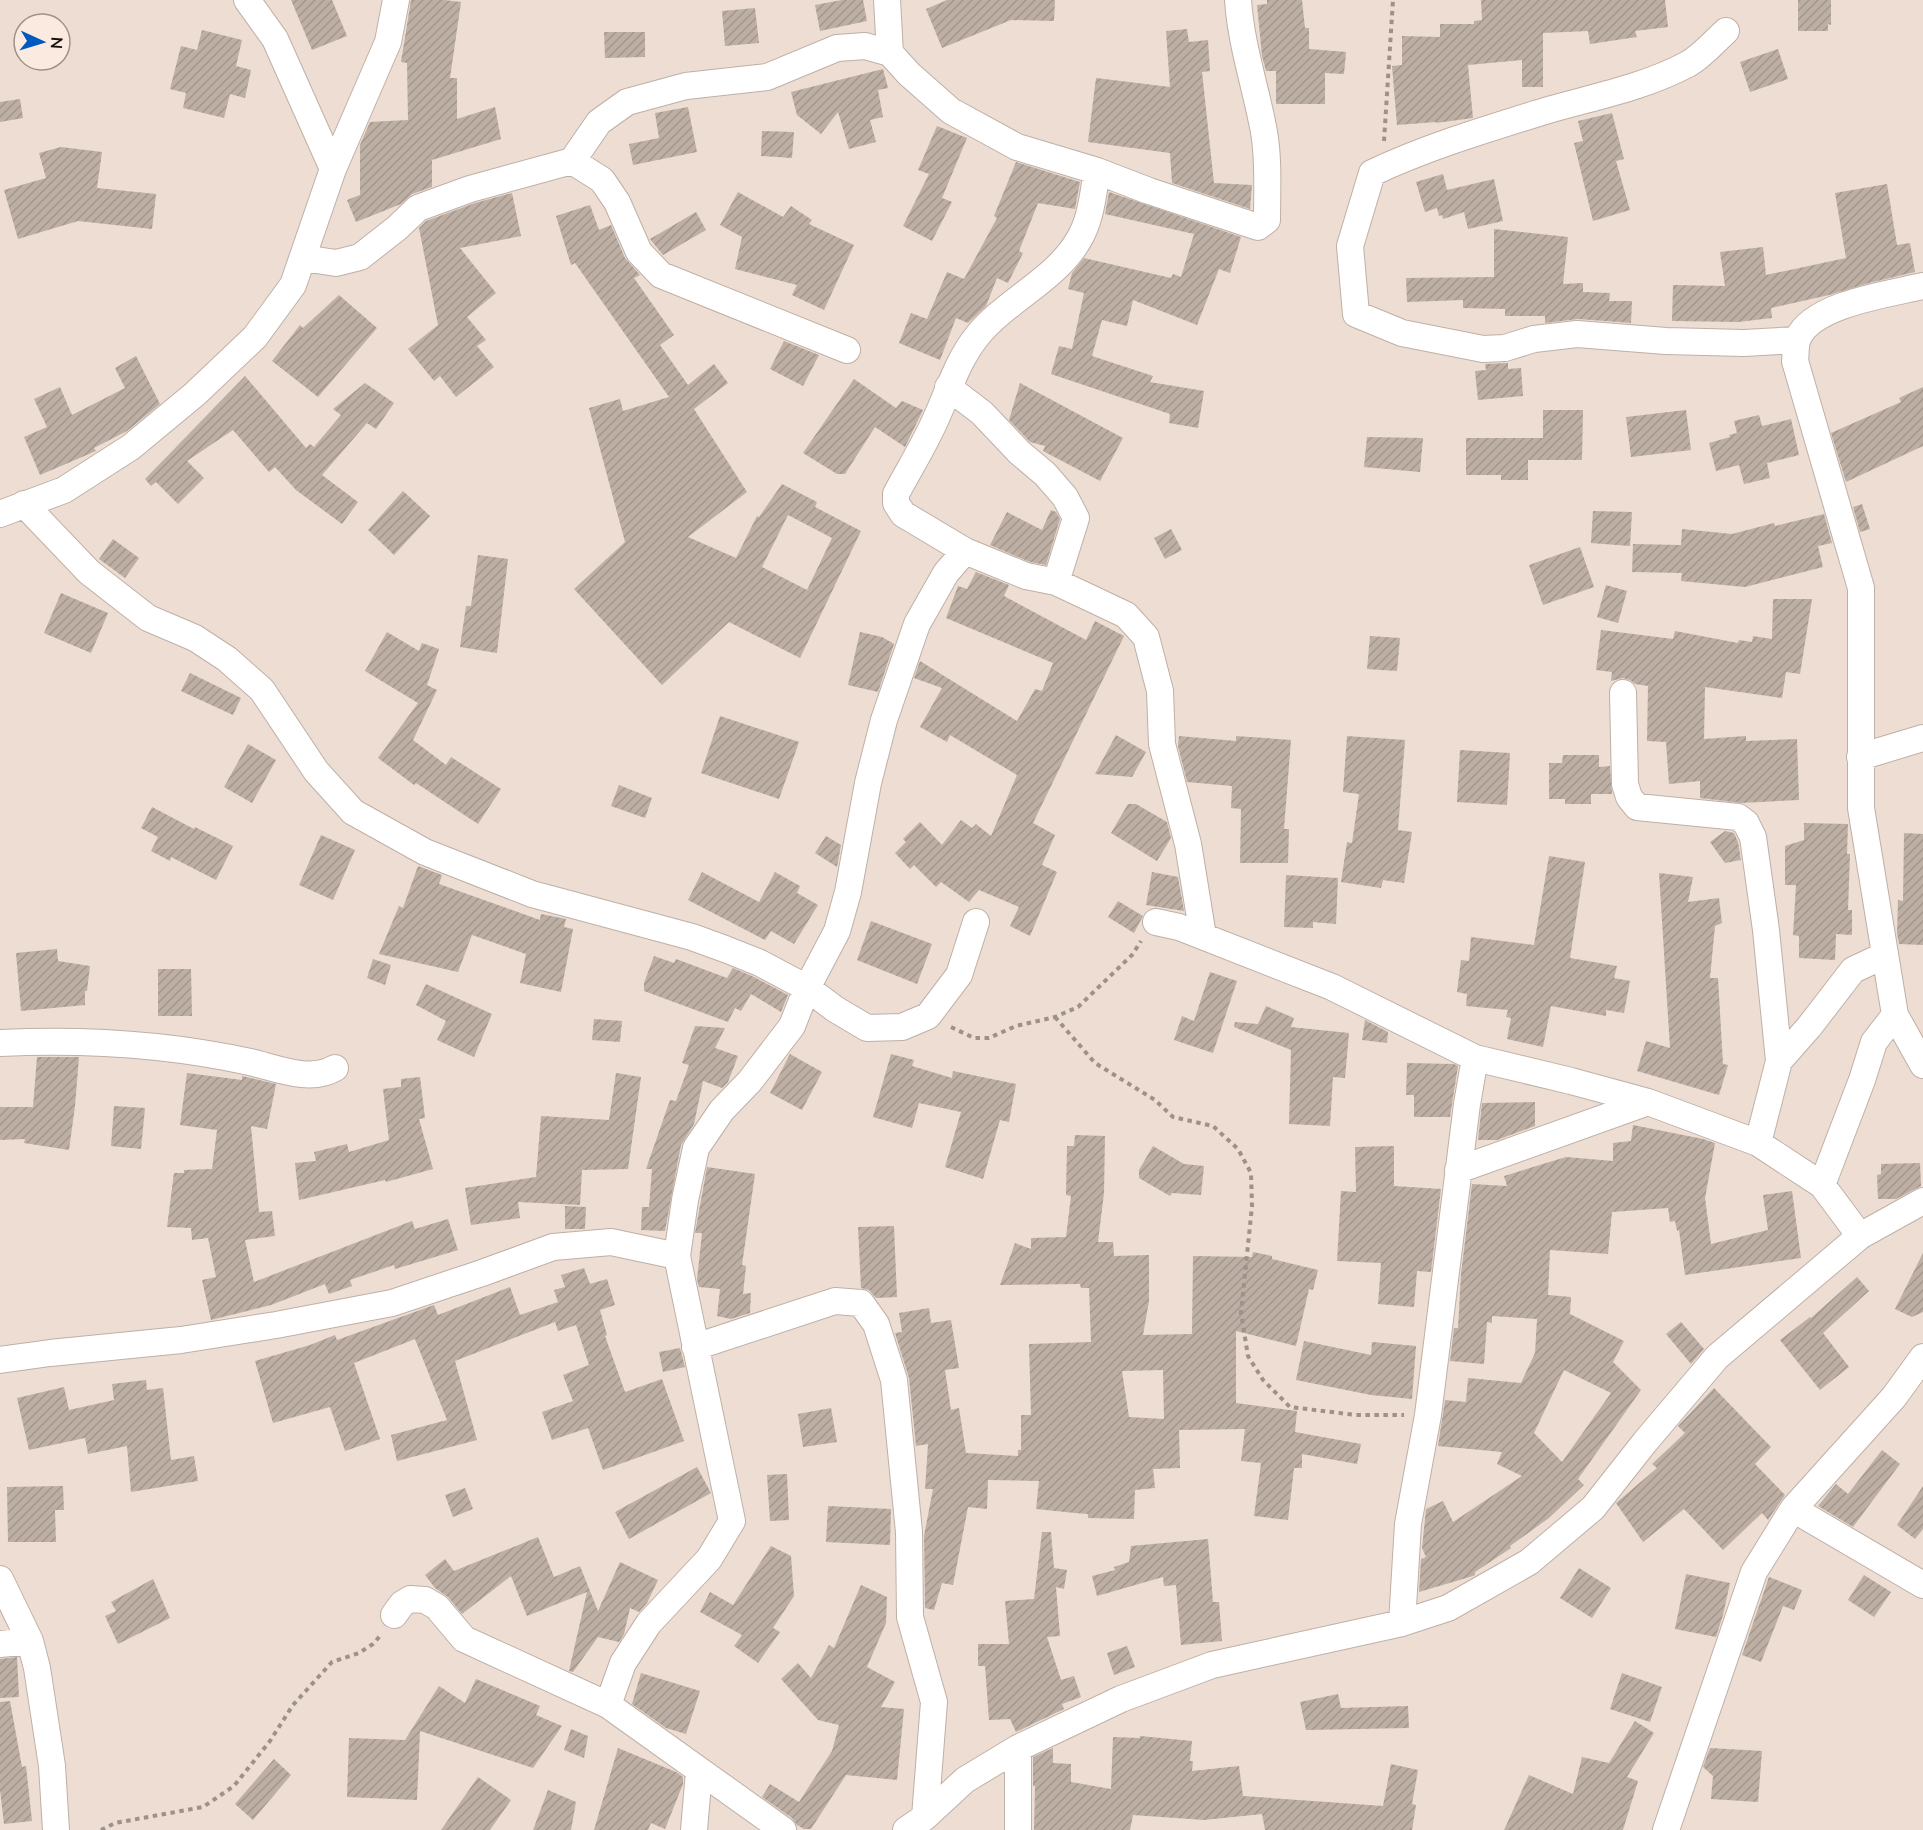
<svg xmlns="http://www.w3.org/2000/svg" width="1923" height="1830" font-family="Mulish,sans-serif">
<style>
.building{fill:url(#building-hatch);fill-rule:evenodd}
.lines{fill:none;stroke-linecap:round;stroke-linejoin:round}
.minor-casing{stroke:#bfb0a6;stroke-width:28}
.path{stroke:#9d928a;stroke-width:4;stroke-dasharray:4.5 4.5;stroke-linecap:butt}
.minor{stroke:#fff;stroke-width:26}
</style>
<defs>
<pattern id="building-hatch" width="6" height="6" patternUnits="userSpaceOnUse" patternTransform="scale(1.5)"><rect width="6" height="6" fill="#beafa5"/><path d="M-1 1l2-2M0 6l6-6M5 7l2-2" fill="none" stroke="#a2968d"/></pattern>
</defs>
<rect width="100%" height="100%" fill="#edddd3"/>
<path class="building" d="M291 0H332L347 36 312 50Z
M411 0H444L461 2 450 78H457V119L495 107 501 139 432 160V187L412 194 401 204 356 222 347 200 360 195V145L370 122 408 120 407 63 401 62Z
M842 0H863L867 21 820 31 815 5Z
M947 0H1055L1054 21 1011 20 942 48 926 9Z
M1267 0H1302L1305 28H1309V49L1346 52 1344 74 1325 73V104H1276V71H1266L1262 56 1257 5 1267 4Z
M1481 0H1665L1668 27 1635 31 1637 37 1590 44 1588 31 1543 33V87H1522V60L1468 65 1473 118 1436 123V122L1397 125 1392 66 1402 65V36L1440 37V24H1474V21L1482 20Z
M1798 0H1831V25L1828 24V31H1798Z
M755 8 759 43 725 46 722 11Z
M1187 29 1189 42 1208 40 1210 71 1202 72 1214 183 1252 185 1250 209 1172 183 1170 153 1088 142 1096 78 1170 87 1166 31Z
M202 30 242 40 236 66 251 70 245 98 230 94 224 118 183 108 186 93 170 89 181 46 197 50Z
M604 32H645V57L605 58Z
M1778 49 1788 79 1750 92 1740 62Z
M883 69 888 88 878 90 883 117 870 120 876 142 849 149 838 112 821 134 797 115 791 92Z
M20 99 23 118 0 122V102Z
M688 107 697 152 633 165 629 144 659 138 655 113Z
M1612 113 1624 159 1616 161 1630 210 1593 221 1574 143 1583 141 1578 121Z
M937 126 967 138 942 198 952 202 932 241 903 226 929 174 918 170Z
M762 131 794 132 792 158 761 156Z
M61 147 102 152 97 188 156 194 152 229 78 221 18 239 4 190 46 178 39 153Z
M1016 162 1080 182 1075 209 1038 203 1019 251 1023 253 1008 283 997 278 986 306 968 323 956 318 940 360 899 343 911 313 927 319 947 272 964 279 997 218 994 216Z
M1443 174 1447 190 1494 179 1503 221 1468 229 1464 212 1443 219 1442 215 1439 216 1437 208 1425 212 1416 182Z
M1887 184 1897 245 1910 243 1915 272 1869 283 1829 295 1771 308 1772 318 1738 322 1672 321 1673 285 1725 286 1720 252 1763 247 1766 275 1846 258 1835 193Z
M738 192 783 217 791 206 812 220 809 224 854 245 824 310 792 295 797 285 735 269 742 237 720 225Z
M1109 192 1241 237 1230 273 1219 269 1197 325 1133 300 1127 326 1102 320 1092 356 1153 376 1150 382 1204 391 1198 428 1169 423 1170 414 1051 374 1059 346 1072 349 1084 293 1068 289 1072 273 1084 258 1171 278 1173 274 1181 277 1194 234 1105 214Z
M512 193 521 236 460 248 496 293 467 317 486 340 477 346 494 367 456 397 440 376 434 381 408 349 438 325 419 228 426 221 475 203Z
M590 205 599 230 611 225 625 258 640 275 634 278 674 335 660 345 688 385 714 364 728 383 694 409 747 492 688 537 736 558 757 516 759 517 782 484 817 502 815 507 861 531 800 658 729 622 662 685 574 589 625 542 589 408 620 399 623 411 669 397 575 263 571 265 556 216ZM788 515 832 538 807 590 762 567Z
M696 212 706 230 663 255 650 239Z
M1494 229 1568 237 1563 284 1583 283V292L1610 293 1609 301H1632L1631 323 1578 319 1545 323V316H1505V309L1463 308V300L1407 302 1406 278 1494 277Z
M339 295 377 328 318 397 272 361 300 325 303 328Z
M784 341 819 355 803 386 770 369Z
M136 356 160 404 127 431 94 448 96 451 40 475 24 437 47 427 34 399 60 387 72 415 125 388 115 368Z
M1508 363V369L1521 368 1523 396 1478 400 1475 371 1486 370 1485 364Z
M245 376 306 448 310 444 314 447 341 415 333 409 365 383 394 403 376 429 367 423 322 475 358 502 342 524 296 490 275 467 269 472 233 430 187 461 204 478 178 504 156 482 151 486 145 479Z
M854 379 896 408 902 401 923 410 905 447 875 427 845 474H837L803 453Z
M1020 383 1123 438 1100 481 1043 451 1045 446 1030 442 1009 420Z
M1923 387V446L1846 482 1831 433 1901 402 1899 398Z
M1543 410H1583L1582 460H1528V480H1501V475H1466V438H1543Z
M1686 410 1691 450 1631 457 1626 417Z
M1759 415 1762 426 1791 419 1799 455 1767 463 1770 478 1744 484 1739 465 1716 471 1709 443 1730 437 1729 435 1737 433 1734 421Z
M1367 437 1423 438 1420 472 1364 467Z
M403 491 430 516 394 555 368 530Z
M1862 504 1870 529 1860 532 1853 507Z
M1051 510 1056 512 1060 519 1046 565 1030 562 990 545 1007 512 1042 530Z
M1593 511 1632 512 1630 546 1591 543Z
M1824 514 1832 543 1818 546 1823 567 1745 587 1681 581 1682 573 1632 572 1633 544 1681 545 1682 529 1732 534 1774 523 1775 526Z
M1171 529 1182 550 1165 559 1154 538Z
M113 539 139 558 125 578 99 559Z
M1580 547 1594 587 1543 605 1529 565Z
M478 555 508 559 497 653 460 647 466 606H471Z
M976 572 1009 585 1004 596 1086 640 1095 621 1124 636 1033 823 1055 835 1042 865 1057 872 1030 936 1010 926 1019 907 979 890 969 902 941 882 936 887 914 865 910 869 895 853 906 842 903 839 920 822 942 845 961 820 972 828 976 824 991 836 1017 775 950 735 947 742 920 727 942 688 914 678 920 661 1017 721 1035 689 1042 691 1053 663 946 618 958 586 967 589Z
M1606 585 1627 591 1618 623 1597 617Z
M61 593 108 613 91 653 44 633Z
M1773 599H1812L1800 674 1786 672 1782 698 1705 687 1704 739 1746 736V741L1797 739 1799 800 1741 803 1700 798V781L1669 784 1666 742 1647 741 1648 686 1635 684 1630 680 1623 678 1611 681 1612 672 1596 670 1601 630 1673 639 1675 631 1738 643 1739 640 1752 642 1753 636 1772 639Z
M387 632 419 651 422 643 439 649 427 685 437 690 413 740 446 765 451 757 501 789 478 824 416 783 414 785 378 758 418 703 365 671Z
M860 632 882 637 894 644 878 692 848 685Z
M1370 636 1400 638 1397 671 1367 669Z
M190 673 241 698 233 715 181 691Z
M720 716 799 742 779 799 701 773Z
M1116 735 1146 752 1132 777 1095 774Z
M1179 736 1236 741V736L1291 740 1284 829H1289L1288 863H1240L1241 809 1231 808 1232 786 1187 782 1178 746Z
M1347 736 1405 740 1398 830 1412 832 1404 883 1383 880 1381 888 1341 882 1347 842 1352 843 1359 794 1343 792Z
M248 744 276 760 252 803 224 787Z
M1460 750 1510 753 1507 805 1457 802Z
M1563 755H1599V767L1610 766 1612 794H1591V804H1565V799H1549V763H1562Z
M619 785 652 798 645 818 611 806Z
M1128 804H1136L1167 822 1171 838 1157 861 1111 833Z
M152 807 194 829 195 827 233 846 216 880 171 857 170 861 151 851 158 837 141 828Z
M1804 823 1848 824 1847 854H1850L1848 910H1852V935L1836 934 1835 960 1799 958V936L1793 935 1796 885H1785V846L1804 840Z
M1725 831 1734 833 1738 842 1741 860 1725 863 1710 842Z
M1904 833 1923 834V945L1899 944 1897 933 1898 900 1903 901Z
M321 835 355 850 333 900 299 885Z
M826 836 841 845 837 867 815 853Z
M1549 856 1585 862 1570 958 1617 966 1614 978 1630 981 1624 1013 1606 1010V1016L1551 1006 1543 1047 1507 1039 1511 1018 1506 1017 1508 1010 1466 1006 1467 994 1457 992 1461 960 1469 961 1471 937 1534 945Z
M418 866 442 875 439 884 540 920 541 914 566 919 564 927 573 929 561 992 520 983 526 954 472 935 458 972 379 954 399 906 403 908Z
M702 872 759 902 775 872 800 886 797 893 818 905 794 944 771 931 765 940 688 900Z
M1152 872 1178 877 1184 911 1146 905Z
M1659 873 1693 877 1688 902 1719 898 1722 923 1715 926 1710 978H1718L1723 1064 1728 1065 1719 1095 1637 1071 1646 1041 1670 1048Z
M1286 875 1338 878 1336 924 1313 922V928L1284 927Z
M1118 901 1143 916 1134 933 1108 917Z
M871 921 932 944 917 984 857 960Z
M57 949 58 961 90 966 87 991H85V1005L21 1011 16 953Z
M654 956 674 963 676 959 727 978 733 968 754 977 788 995 781 1012 751 994 741 1011 735 1008 728 1022 644 991V983Z
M373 959 391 965 385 985 367 978Z
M158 969H191L192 1016H158Z
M1210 972 1237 981 1213 1053 1174 1040 1182 1016 1194 1021Z
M426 984 492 1014 474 1057 437 1040 446 1021 416 1005Z
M1266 1006 1294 1018 1291 1027 1349 1033 1345 1078 1333 1077 1330 1126 1289 1124 1291 1050 1234 1027 1235 1022 1258 1024Z
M594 1019 622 1021 620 1042 592 1040Z
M1365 1020 1388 1032 1387 1043 1362 1040Z
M695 1026 725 1028 715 1048 738 1056 728 1082 722 1088 703 1081 694 1124 681 1145 665 1231 641 1230 642 1207H649L652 1169H646L670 1100 676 1101 689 1065 682 1063Z
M790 1054 822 1072 802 1110 770 1093Z
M891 1054 914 1060 912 1066 952 1078 953 1071 1016 1084 1009 1122 1000 1120 983 1179 945 1167 961 1112 919 1103 912 1128 873 1117Z
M37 1057H79L75 1106 69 1150 24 1143 25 1139 0 1140V1107H33Z
M1407 1063 1454 1064 1458 1066 1450 1117H1414V1095H1406Z
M187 1073 242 1080V1076L276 1084 267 1129 251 1126 259 1212 272 1211 275 1236 245 1240 254 1282 412 1221 415 1229 448 1219 458 1250 395 1269 394 1265 350 1280 352 1286 329 1294 325 1284 271 1305 211 1320 202 1280 216 1277 208 1238 192 1240 191 1228 167 1227 174 1173H184V1170L212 1169 217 1130 180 1125Z
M616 1073 641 1077 628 1169 582 1170 580 1205 518 1202 520 1218 471 1225 465 1188 536 1177 541 1116 609 1120Z
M420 1077 425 1118 419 1119 433 1169 386 1182 385 1180 299 1200 295 1163 316 1161 314 1152 347 1144 349 1152 389 1140 383 1089 401 1087V1079Z
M1535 1102V1126L1497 1140H1478L1482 1103Z
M114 1106 145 1108 141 1149 111 1146Z
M1633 1125 1703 1139 1715 1143 1705 1198 1711 1244 1768 1230 1763 1195 1792 1191 1801 1258 1685 1275 1679 1230 1677 1231 1675 1221 1670 1222 1668 1208 1612 1212 1608 1254 1550 1250 1548 1295 1571 1297 1570 1314 1624 1341 1613 1362 1641 1390 1578 1479 1584 1485 1549 1518 1510 1546 1511 1548 1475 1572V1575L1473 1576 1419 1592 1421 1559 1426 1557 1422 1548 1426 1509 1443 1501 1453 1522 1522 1476 1497 1464 1502 1452 1438 1446 1445 1400 1466 1402 1468 1378 1521 1383 1535 1353 1537 1319 1492 1316V1323L1487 1322 1484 1364 1450 1361 1454 1328H1458L1461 1274 1472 1184 1507 1186 1504 1176 1566 1157 1613 1161V1143L1631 1141ZM1564 1370 1611 1393 1562 1462 1534 1433Z
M1075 1135 1105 1136 1104 1193 1098 1242H1113L1114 1256 1149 1255V1301L1143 1335 1192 1334 1193 1256 1252 1257 1253 1252 1272 1256V1259L1318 1270 1313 1290 1309 1289 1296 1346 1236 1331V1403L1297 1411 1295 1432 1361 1444 1357 1464 1302 1454V1468H1294L1288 1520 1254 1516 1261 1463 1241 1461 1245 1429 1179 1430 1180 1468 1153 1469 1155 1488 1135 1490 1134 1519 1088 1518V1514L1075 1513V1511V1513L1036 1509 1039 1481 988 1480 987 1509 968 1507 953 1585 942 1583 934 1610 925 1608 924 1536 933 1489H925L928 1444 916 1446 909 1378 895 1333 902 1332 899 1313 929 1308 931 1323 951 1320 959 1368 945 1370 951 1410 959 1408 966 1453 1018 1456V1450H1021V1415H1031L1029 1344 1091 1342 1089 1288H1081L1080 1284 1000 1285 1015 1243 1031 1249V1238L1066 1237 1071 1196 1066 1195 1067 1146H1074ZM1163 1370 1164 1419 1129 1417 1122 1371Z
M1153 1146 1184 1164 1204 1166 1201 1195 1172 1193 1170 1196 1139 1178V1170Z
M1394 1146V1186L1441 1189 1431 1272 1417 1271 1414 1307 1378 1304 1381 1263 1337 1261 1341 1191 1356 1192 1355 1147Z
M1920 1163 1921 1186 1896 1199H1878L1877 1175 1881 1174V1164Z
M707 1167 755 1174 742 1265 746 1266 743 1294 751 1293 750 1313 731 1319 717 1316 720 1289 699 1287 697 1280 702 1233H695Z
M565 1206 586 1207 585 1229H565Z
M894 1226 897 1297 876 1298 869 1290 861 1288 858 1227Z
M1923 1253V1312L1912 1317 1895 1309Z
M584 1268 590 1284 607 1279 615 1305 600 1310 607 1335 605 1336 625 1392 662 1379 684 1441 603 1470 588 1428 552 1440 542 1412 573 1401 563 1375 589 1365 576 1325 558 1331 555 1322 455 1361 477 1440 397 1461 391 1435 447 1420 415 1339 354 1363 380 1439 345 1451 330 1407 273 1423 255 1361 310 1345 335 1335 337 1340 434 1305 438 1315 510 1287 520 1315 558 1302 554 1290 565 1287 561 1275Z
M1857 1277 1869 1291 1823 1333 1849 1367 1820 1390 1780 1340 1810 1317 1811 1318Z
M1681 1322 1704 1349 1691 1364 1666 1334Z
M1304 1341 1371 1355 1372 1342 1416 1346 1412 1399 1371 1395 1296 1380Z
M680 1348 685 1367 663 1372 659 1352Z
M146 1380 147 1390 163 1388 171 1460 194 1456 198 1481 131 1492 127 1446 88 1454 85 1438 29 1450 17 1398 64 1387 69 1410 114 1400 112 1384Z
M1714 1388 1771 1447 1755 1464 1785 1495 1768 1520 1762 1513 1723 1550 1684 1509 1643 1542 1616 1503 1657 1468 1652 1464 1685 1433 1678 1426Z
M831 1408 837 1442 803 1447 798 1414Z
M1882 1450 1900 1464 1853 1527 1818 1506 1836 1484 1848 1494Z
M697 1467 711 1493 629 1539 615 1512Z
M787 1474 789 1520 770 1521 767 1475Z
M63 1486 64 1510H55L56 1542H8L7 1487Z
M1923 1486V1529L1915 1539 1897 1525Z
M465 1488 473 1509 453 1517 445 1495Z
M828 1506 891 1509 890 1545 826 1542Z
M1042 1532H1051L1054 1568 1067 1570 1064 1589 1056 1587 1060 1636 1047 1637 1061 1680 1074 1676 1081 1697 1062 1704 1064 1709 1016 1732 1010 1719 989 1720 985 1666H978V1644H1009L1005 1601 1034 1599Z
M538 1537 554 1577 580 1566 598 1611 620 1562 658 1580 647 1603 639 1612 630 1608 624 1634 619 1642 598 1637 573 1672 569 1671 587 1592 527 1616 511 1576 462 1614 448 1597 435 1588 425 1575 445 1559 454 1571Z
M1208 1539 1213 1602H1219L1222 1641 1181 1645 1176 1585 1164 1586 1163 1577 1097 1596 1092 1576 1115 1570 1114 1567 1129 1562 1131 1546Z
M771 1546 791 1556 794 1596 773 1628 780 1632 758 1663 734 1646 742 1635 700 1612 710 1592 733 1605Z
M1579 1568 1611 1588 1592 1618 1560 1598Z
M1686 1574 1730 1583 1723 1615 1716 1637 1675 1629Z
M1864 1575 1891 1592 1874 1617 1848 1600Z
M1769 1577 1802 1590 1794 1610 1783 1606 1761 1662 1742 1655Z
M153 1579 170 1618 118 1644 105 1616 116 1611 111 1602Z
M861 1585 887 1597 886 1623 867 1667 895 1682 881 1707 904 1709 897 1780 846 1775 811 1829H804L797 1825 792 1818 762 1797 770 1784 799 1802 832 1751 839 1725 818 1720 781 1679 798 1663 811 1678 829 1645 834 1648Z
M1127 1646 1135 1667 1114 1675 1107 1653Z
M17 1657 19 1697 0 1698V1659Z
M641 1673 700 1691 686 1734 666 1728 632 1704Z
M1622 1673 1662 1687 1650 1722 1610 1709Z
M476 1679 540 1706 536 1715 562 1726 533 1768 420 1731 417 1800 347 1797 349 1738 405 1740 439 1686 465 1703Z
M1338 1694 1341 1708 1408 1706 1409 1728 1306 1730 1300 1702Z
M10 1701 22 1767 26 1766 32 1821 4 1824 0 1790V1702Z
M1635 1721 1654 1733 1627 1777 1638 1781 1623 1830H1504L1529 1775 1573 1794 1582 1757 1609 1763Z
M571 1729 588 1736 584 1758 564 1750Z
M1140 1736 1192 1741 1190 1761H1193L1192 1771 1239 1766 1243 1796 1383 1806 1391 1764 1418 1770 1412 1804 1416 1805 1412 1830H1265L1262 1814 1204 1820 1133 1815 1130 1830H1034L1035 1786H1033V1757L1053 1748V1763L1071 1764V1782L1111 1789 1113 1737 1140 1738Z
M618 1748 676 1772 683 1777V1784L665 1829 651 1823 648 1830H594Z
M1710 1748 1762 1751 1758 1802 1711 1799 1713 1776 1703 1767Z
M274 1759 291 1775 253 1820 235 1804Z
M478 1777 511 1800 490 1830H441Z
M548 1790 576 1802 571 1830H533Z"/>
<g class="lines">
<g class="minor-casing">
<path id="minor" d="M247 0 275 39 333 169
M887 0 890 53
M1726 31C1714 42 1702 56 1688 64 1643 88 1593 97 1545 111 1487 129 1427 147 1372 173L1350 246 1356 314 1402 333 1483 349 1505 348 1534 339 1577 334 1666 341 1744 343 1797 340
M572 161 602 180 617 202 639 252 661 275 847 350
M303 258 336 263 360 257 397 228 418 208 470 189 572 161 599 122 627 102 686 86 767 77 837 48 865 46 890 53 909 74 951 111 1017 147 1097 171 1149 191 1258 227 1267 220C1267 191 1269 161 1264 132 1256 88 1241 45 1238 0
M1923 286C1889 294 1813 304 1798 338 1795 345 1796 354 1795 361L1861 588V808L1895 1015 1923 1065
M948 387 982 413 1020 453 1045 474 1065 497 1076 518 1056 582
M24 504 89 572 148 618 195 638 227 659 262 690 316 771 353 812 425 852 532 894 692 937 725 949 760 963 807 988 835 1009 867 1028 902 1027 928 1016 959 975 976 922
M0 514 64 490 131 447 195 394 255 337 293 285 333 169 388 42 396 0
M965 551 903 514 896 503V494C908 471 922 449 933 425 948 394 956 362 978 335 1007 300 1056 279 1078 241 1091 221 1093 194 1097 171
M1623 693 1625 784 1629 797 1637 807 1738 817 1746 823 1753 837 1766 930 1779 1061
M1860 757 1923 738
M1156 922 1179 927 1332 987 1475 1058 1571 1081 1648 1102 1758 1143 1822 1185 1860 1236
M0 1043C84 1039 168 1044 250 1062 276 1068 310 1083 335 1068
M1758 1143 1779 1061 1809 1027 1853 970 1885 955
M1458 1170 1648 1102
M1822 1185 1862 1080 1874 1042 1895 1015
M695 1347 835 1301 861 1303 876 1324 894 1380 909 1532 910 1617 934 1702 925 1817
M0 1360 50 1353 181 1340 276 1325 392 1303 482 1273 553 1247 611 1242 677 1256
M1793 1509 1923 1585
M0 1579 30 1641 37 1668 52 1766 56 1830
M394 1615 402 1604 410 1599 425 1600 437 1607 464 1639 608 1705 783 1830
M1402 1623 1408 1524 1428 1415 1467 1104 1475 1058
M0 1644 30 1641
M608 1705 623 1663 649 1623 709 1559 732 1521 677 1256 685 1200 696 1148 722 1110 750 1081 792 1026 807 988 837 931 848 892 868 783 884 720 917 624 946 573 965 551 1026 576 1056 582 1088 597 1126 615 1146 637 1160 691 1162 744 1188 844 1203 936
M694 1830 699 1772
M906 1830 925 1817 965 1780 1018 1748 1121 1699 1212 1665 1402 1623 1448 1608 1529 1562 1593 1508 1645 1442 1717 1357 1860 1236 1923 1201
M1018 1830V1748
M1666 1830 1754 1572 1793 1509 1894 1397 1923 1357"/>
</g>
<path class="path" d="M1384 141 1393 0
M1055 1017 1095 1063 1155 1100 1173 1117 1213 1126 1238 1149 1251 1173 1252 1206 1241 1313 1248 1356 1263 1380 1290 1407 1356 1415H1404
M951 1027 974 1038H989L1016 1026 1055 1017 1078 1007 1132 955 1141 941
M101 1830 115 1823 203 1807 234 1786 270 1741 293 1705 332 1662 359 1653 373 1644 380 1636"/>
<use href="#minor" class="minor"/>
</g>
<g transform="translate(42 42) rotate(94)"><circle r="28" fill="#faeae0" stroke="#9e938b" stroke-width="1.5"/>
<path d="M0-4.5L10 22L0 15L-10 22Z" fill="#0058c1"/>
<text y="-9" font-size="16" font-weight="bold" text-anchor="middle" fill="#15100c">N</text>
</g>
</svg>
